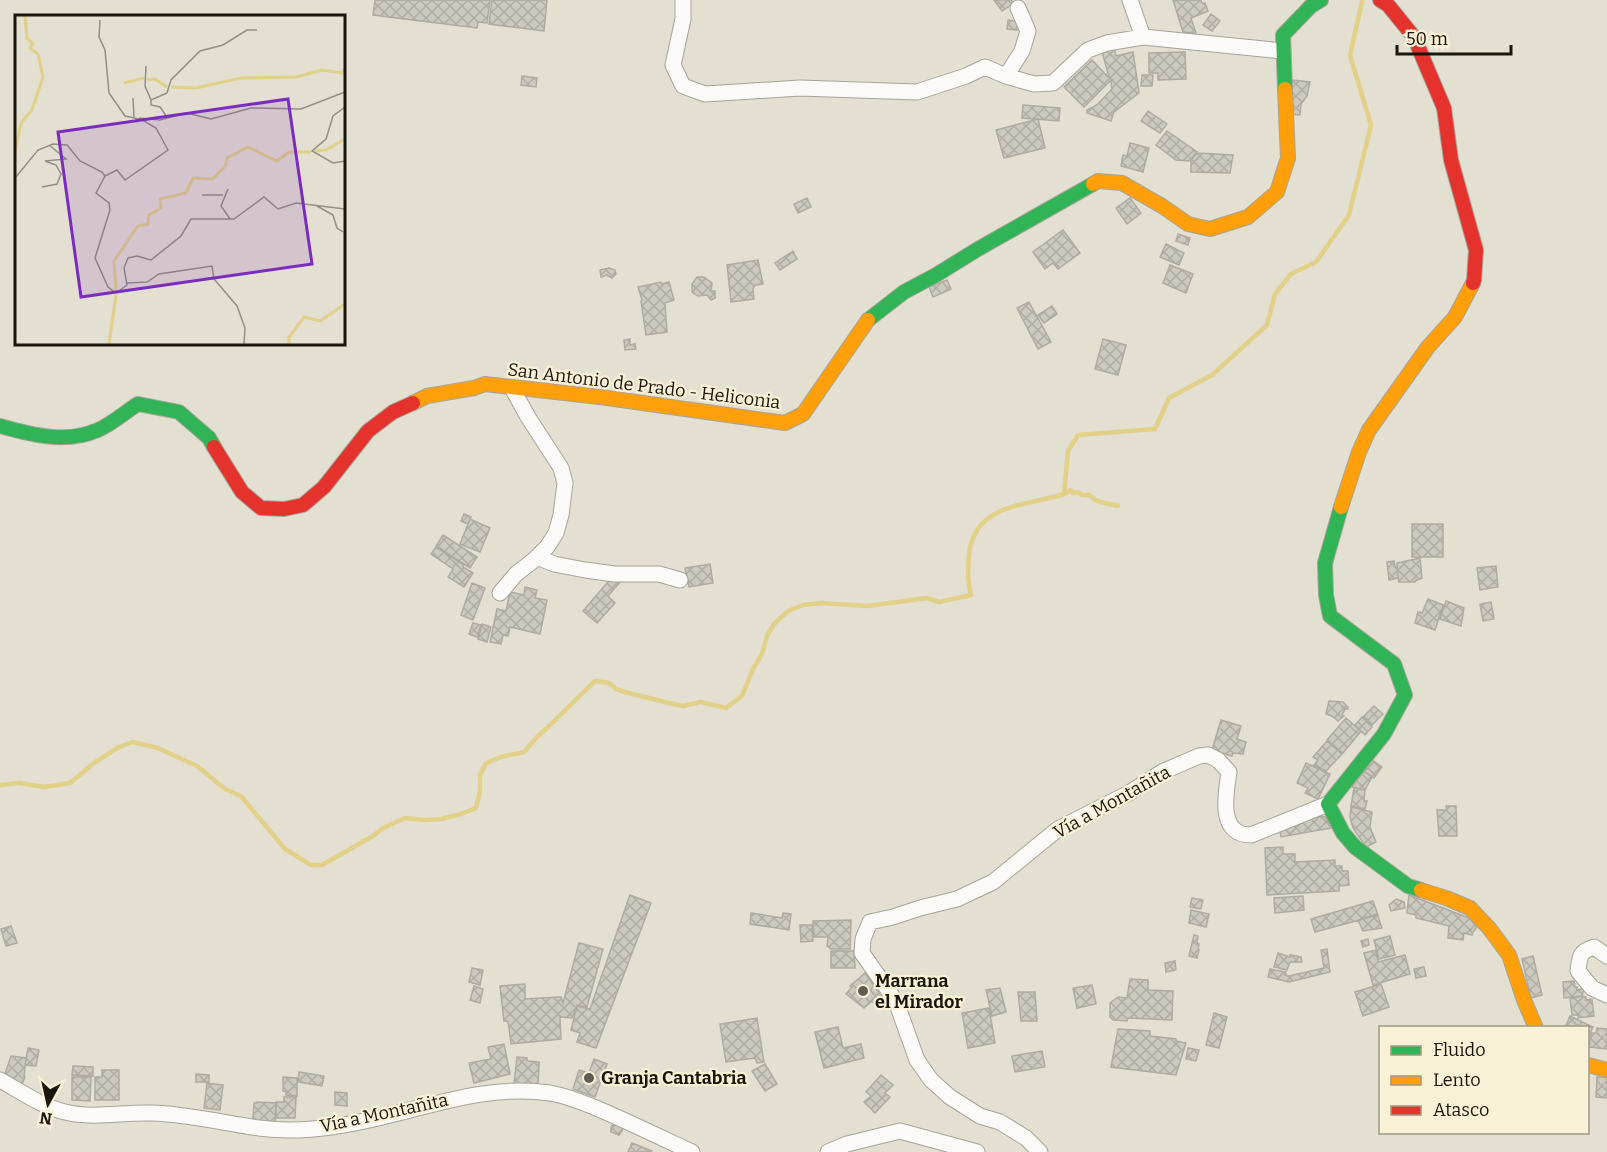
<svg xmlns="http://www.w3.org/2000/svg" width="1607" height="1152" font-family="Bitter,serif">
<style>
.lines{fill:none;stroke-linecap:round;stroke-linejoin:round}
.stream{stroke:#e2cf88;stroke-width:4.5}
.building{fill:url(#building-cross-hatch);stroke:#afaba1;stroke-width:1.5}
.street-casing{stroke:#a6a499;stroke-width:17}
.fast-casing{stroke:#a6a499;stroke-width:16}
.slow-casing{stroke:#a6a499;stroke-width:16}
.jam-casing{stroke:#a6a499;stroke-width:16}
.street{stroke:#fbfaf8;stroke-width:15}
.fast{stroke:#30b455;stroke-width:14}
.slow{stroke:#ff9f0a;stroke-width:14}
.jam{stroke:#e5322d;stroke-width:14}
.poi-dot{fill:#605c52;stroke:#f8f1d6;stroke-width:2}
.labels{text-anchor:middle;stroke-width:4.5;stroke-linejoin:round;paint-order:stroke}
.street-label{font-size:18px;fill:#19160d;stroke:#f8f1d6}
.poi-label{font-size:18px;font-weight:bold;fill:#19160d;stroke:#f8f1d6;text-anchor:start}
.inset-river{fill:none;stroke:#e2cf88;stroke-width:3}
.inset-road{fill:none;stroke:#928f83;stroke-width:1.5}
.view{fill:#7b2cbf;fill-opacity:0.15;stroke:#7b2cbf;stroke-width:3}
.inset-edge{fill:none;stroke:#19160d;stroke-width:3}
</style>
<defs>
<pattern id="building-cross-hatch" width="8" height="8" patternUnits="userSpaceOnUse" patternTransform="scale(1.5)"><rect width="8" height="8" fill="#ccc9be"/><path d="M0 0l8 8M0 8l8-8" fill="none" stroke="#afaca2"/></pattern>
</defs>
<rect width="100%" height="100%" fill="#e3dfd1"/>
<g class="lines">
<path class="stream" d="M1064 494 1071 490 1073 493 1078 492 1082 495H1089L1097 501 1118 506
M0 785 19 783 44 787 70 783 94 763 119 747 133 742 158 748 197 766 225 789 241 796 285 849 311 865H322L373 836 383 828 405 818 424 820 441 819 461 814 476 808 480 791V775L486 763 501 757 524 752 537 737 546 729 595 681 609 683 616 689 625 692 669 703 683 706 701 702 726 708 742 696 753 669 762 654 767 636 774 624 788 611 803 605 821 603 867 606 927 598 939 602 971 595C967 580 968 569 969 554 975 503 1027 506 1064 494L1068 451 1078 435 1155 429 1169 398 1212 375 1267 325 1275 294 1291 274 1316 262 1349 215 1371 125 1350 55 1362 2"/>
</g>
<path class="building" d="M375 0H490L487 23 478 22 477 28 373 15Z
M492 0H547L544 31 489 24Z
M994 0H1011L1014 3 1002 11Z
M1173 0H1201L1202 3H1205L1208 11 1191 18 1196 33 1183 32Z
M1211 14 1220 21 1212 31 1203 25Z
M1008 20 1020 22 1019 30 1007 29Z
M1114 48 1116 56 1133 52 1139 93 1114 112 1111 121 1087 113V110L1097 105 1112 89 1111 82 1113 80 1109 77 1102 52Z
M1185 52 1186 79 1158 80V73H1149V53Z
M1092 60 1111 80 1084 107 1064 87Z
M1142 75H1153L1152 86H1141Z
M522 76 537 78 536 87 521 85Z
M1292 80 1310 82 1307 96 1301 104 1300 115 1290 114Z
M1023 105 1060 108 1059 121 1022 118Z
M1148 111 1167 124 1160 133 1141 121Z
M1038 119 1045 148 1004 158 996 130Z
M1167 131 1197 152 1189 161 1176 160 1156 145Z
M1130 143 1149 148 1143 172 1121 166 1123 155 1127 156Z
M1197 153 1233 155 1230 173 1191 172V160Z
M807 198 811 207 798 213 794 204Z
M1130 198 1141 213 1127 224 1116 208Z
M1063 230 1080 253 1058 269 1053 263 1045 269 1033 252Z
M1178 234 1190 238 1188 245 1176 241Z
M1166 244 1184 253 1179 265 1160 257Z
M793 251 797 259 780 270 775 263Z
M758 260 763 284 755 285 753 289 754 299 731 302 727 265Z
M1170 265 1193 274 1186 293 1163 283Z
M609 268 615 270 616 274 612 278 607 275 601 277 600 270Z
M697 277H704L712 283 711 291H715V298L711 300 707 295 698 296 692 292V284Z
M947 280 951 289 933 297 929 287Z
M661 282 662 284 669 282 674 300 665 303 667 332 646 335 641 301 642 300 638 287Z
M1029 302 1051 342 1038 349 1017 308Z
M1052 306 1057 314 1044 323 1038 315Z
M630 339V345L635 344 636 349 625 350 624 340Z
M1103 339 1126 345 1118 375 1095 369Z
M464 514 471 517 468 524 461 521Z
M470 519 490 528 480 552 460 544Z
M1412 524H1443V557H1412Z
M443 535 477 557 470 568 436 546Z
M436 547 464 565 463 567 473 573 464 587 448 577 453 569 431 554Z
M1420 558 1422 578 1415 581V582H1399L1398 578 1397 563Z
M1394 561 1395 567 1397 568 1398 578 1389 580 1387 562Z
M710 564 713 583 689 587 685 568Z
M1496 566 1498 587 1480 590 1477 568Z
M613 576 620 582 608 596 615 603 597 623 583 611Z
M472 583 485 588 473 620 461 615Z
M525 587 537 590 535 598 547 600 540 634 510 627 508 636 503 635 501 644 490 642 497 609 506 611 510 592 524 595Z
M1428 599 1443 605 1435 630 1415 623 1418 612 1422 613Z
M1446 601 1464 608 1461 626 1440 619Z
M1491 602 1494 619 1483 621 1480 604Z
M473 623 481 625 477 637 469 634Z
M482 624 491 627 487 642 478 639Z
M1329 701 1343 702 1346 705V706L1348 707V709H1345L1342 715 1344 716 1338 721 1332 716 1326 714Z
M1374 706 1383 714 1372 725 1363 717Z
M1362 717 1372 727 1365 735 1355 725Z
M1346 718 1361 731 1343 753 1327 740Z
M1221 720 1241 726 1237 739 1246 742 1243 754 1233 753 1232 756 1212 750Z
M1327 741 1342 754 1326 771 1314 765 1318 760 1313 757Z
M1372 760 1382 767 1374 778 1363 771Z
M1306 763 1330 774 1318 799 1305 793 1308 788 1297 783Z
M1363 771 1372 777 1365 790 1352 787Z
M1354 788 1365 790 1364 801H1367L1365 809 1351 806Z
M1446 806H1456L1457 836H1439L1437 810H1447Z
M1351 807 1372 812 1370 827 1376 842 1366 847 1353 828 1350 817Z
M1310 815 1325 817 1331 828 1281 837 1280 831Z
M1283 847V854H1295V862L1335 860V866H1342V871H1348L1349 885 1339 886V891L1267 895 1265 848Z
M630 895 651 903 596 1048 577 1042 580 1033 571 1030 577 1006 590 1009Z
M1409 895 1469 918 1477 927 1473 932 1472 935 1464 933 1463 940 1448 938 1449 926 1416 918V915L1407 913Z
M1303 896 1304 910 1275 913 1274 898Z
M1192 898 1203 900 1201 909 1190 907Z
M1396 899 1404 902 1405 908 1391 911 1389 905Z
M1373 901 1378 915 1315 932 1311 919Z
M1191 910 1209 914 1206 927 1189 923Z
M751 913 782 918 783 913 791 914 789 930 750 924Z
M1377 914 1382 928 1363 931 1358 920Z
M851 920 850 949H831L827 946 828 937H814L813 921Z
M800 925H812L813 941 801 942Z
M11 926 17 943 6 946 1 929Z
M1194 935 1198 936 1197 943 1199 944 1198 950H1199L1197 958 1189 956Z
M1390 936 1395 955 1379 959 1374 940Z
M1368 939 1369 945 1363 947 1361 941Z
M579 943 603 949 587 1007 577 1005 572 1018 560 1017 561 1039 511 1044 508 1021H504L500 986 525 984V999L558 997H561L563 1003Z
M1327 949 1330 972 1289 982 1268 977 1270 969 1286 972 1285 975 1289 976 1324 968 1321 950Z
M1376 950 1378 962 1405 955 1410 974 1373 985 1364 953Z
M831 951H854L855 968H831Z
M1278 953 1290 957V955L1301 957 1302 962H1290L1287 970 1274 967Z
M1533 956 1542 995 1531 998 1522 959Z
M1175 961 1176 970 1166 972 1165 963Z
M1424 967 1426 976 1416 978 1414 969Z
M472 968 483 970 480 985 469 982Z
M865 973 886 1003 879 1009 872 1001 864 1008 846 994 852 987 850 986Z
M1130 979 1148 980V990L1173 991 1172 1020 1128 1018 1127 1021 1113 1020 1110 1017V1003L1118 997 1127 998Z
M1574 981 1575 987H1577V990L1584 989 1582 996 1564 998 1563 982Z
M1381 984 1389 1007 1363 1016 1355 992Z
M1092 985 1096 1004 1077 1008 1073 988Z
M474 986 483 989 480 1003 470 1000Z
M1000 988 1006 1012 992 1016 986 990Z
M1018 992H1035L1037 1021H1021Z
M1582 996 1586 997V1000L1592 999 1594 1016 1578 1018V1015H1572L1570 999Z
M989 1008 995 1043 968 1048 962 1013Z
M1214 1013 1227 1017 1219 1048 1206 1045Z
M1570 1016 1593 1027 1588 1037V1028H1565Z
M757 1018 764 1062 757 1063 755 1058 726 1062 720 1024Z
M838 1027 843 1048 861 1044 864 1058 824 1068 815 1032Z
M1597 1028 1607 1029V1049L1589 1047 1591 1033H1596Z
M1118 1029 1150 1031V1036L1176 1039V1041L1186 1043 1176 1075 1111 1067Z
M504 1044 510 1074 474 1083 469 1063 491 1059 488 1047Z
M28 1048 39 1050 36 1066 25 1065Z
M1188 1048 1199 1050 1196 1061 1186 1059Z
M1042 1051 1045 1067 1015 1072 1012 1056Z
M11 1056 26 1058 24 1077H25L22 1084 4 1077Z
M517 1057 527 1058V1061L539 1062 538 1086 514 1084Z
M594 1059 607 1064 595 1097 573 1089 579 1070 589 1073Z
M765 1064 777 1084 765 1091 752 1071Z
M73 1066 93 1067V1076L72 1075Z
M102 1070H119V1100H95V1077H102Z
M299 1072 324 1076 322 1086 298 1082Z
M196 1074 209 1075V1082H196Z
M881 1075 893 1085 885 1093 890 1097 875 1113 864 1102 871 1096 866 1092Z
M72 1077H91L90 1101 72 1100Z
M283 1077 297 1078V1096L286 1095V1092L283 1091Z
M1597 1077H1607V1098L1596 1097Z
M207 1083 223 1085 220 1110 204 1108Z
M335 1092 347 1093V1106L335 1105Z
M284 1097H296L295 1118H276V1102H284Z
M257 1102 276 1103 275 1122 256 1121 253 1118 254 1103H257Z
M614 1123 622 1125V1131L619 1135 611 1132V1127Z
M632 1143 652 1151 651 1152H628Z"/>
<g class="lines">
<g class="street-casing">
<path id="street" d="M683 0V19L673 65 683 86 705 94 800 88 917 92 966 76 985 67 1006 76 1034 84 1053 83 1088 50 1107 43 1143 37 1283 51
M1130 0 1143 37
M1006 76 1022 51 1028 31 1018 8
M537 557 554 564 585 570 615 574H659L680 580
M500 593 516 574 534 560 547 547 556 533 561 515 565 483 561 468 528 417 512 388
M1607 956 1594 947C1579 952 1580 956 1578 971L1592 988 1607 995
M0 1080C20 1091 43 1107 65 1112 94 1119 122 1112 151 1113 188 1114 223 1123 259 1128 281 1131 310 1130 331 1127 405 1118 474 1082 550 1093 571 1097 590 1105 610 1114 637 1126 664 1139 692 1152
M828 1152 847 1144 900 1131 977 1152
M1040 1152 1026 1138 1000 1122 980 1116 950 1097 931 1080 917 1060 898 1007 891 994 862 953 863 939 870 922 893 917 920 908 957 899 993 882 1058 829 1129 793 1162 772 1199 756 1208 755 1218 760 1229 772C1226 793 1217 835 1251 835L1328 804"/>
</g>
<g class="fast-casing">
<path id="fast" d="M1285 89 1283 35 1311 6 1321 0
M868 320 904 292 936 275 978 249 1093 184
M0 426C32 435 66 444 98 430 112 424 125 412 138 404L179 412 209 438 214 447
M1341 507 1325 563 1326 595 1330 616 1394 664 1405 695 1384 734 1328 804 1343 833 1355 847 1408 886 1421 890"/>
</g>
<g class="slow-casing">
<path id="slow" d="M1093 184 1098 181 1122 183 1162 206 1188 224 1210 229 1248 217 1277 192 1288 158 1285 89
M413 403 427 396 474 388 485 384 600 397 785 423 803 414 868 320
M1341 507 1359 452 1369 430 1428 347 1455 317 1473 283
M1421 890 1446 898 1470 908 1489 928 1509 955 1524 1000 1536 1028
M1588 1065 1607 1070"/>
</g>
<g class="jam-casing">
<path id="jam" d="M1380 0 1388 5 1414 37 1444 108 1451 160 1476 250 1474 280 1473 283
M214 447 242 492 261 508 284 509 303 505 324 487 368 431 393 412 413 403"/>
</g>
<use href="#street" class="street"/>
<use href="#fast" class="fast"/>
<use href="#slow" class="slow"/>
<use href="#jam" class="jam"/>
</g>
<g class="poi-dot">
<circle cx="863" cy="991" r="6"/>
<circle cx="589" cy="1078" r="6"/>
</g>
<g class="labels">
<g class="street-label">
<text transform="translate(644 386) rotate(7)" y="6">San Antonio de Prado - Heliconia</text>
<text transform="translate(1112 802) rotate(-29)" y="6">Vía a Montañita</text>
<text transform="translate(384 1113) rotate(-12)" y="6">Vía a Montañita</text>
</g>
<g class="poi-label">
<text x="875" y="987">Marrana<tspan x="875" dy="21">el Mirador</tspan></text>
<text x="601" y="1084">Granja Cantabria</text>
</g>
</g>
<g transform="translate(15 15)">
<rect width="330" height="330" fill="#e3dfd1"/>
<path class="inset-river" d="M132 65 140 64 152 72M109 68 129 63M156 72 181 73 226 63 281 62 307 55 327 58 330 54M300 136 311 135 330 124M0 137 6 108 17 95 28 62 23 39 15 33 18 29 12 23 10 1M101 276 99 246 123 211 133 209 134 200 146 193 145 184 171 178 178 163 198 164 211 150 212 143 233 132 262 146 274 137H296M94 329 101 280M274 329V322L289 302 305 306 330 289"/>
<path class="inset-road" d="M85 5 84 22 90 35 94 78 110 101 124 104M131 51 130 71 136 85M118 83 119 102M330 92 318 101 311 124 297 136 318 148 330 146M152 102 145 92 136 90V85L152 78 156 65 185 36 208 30 232 15H242M90 161 102 155 110 165 153 135 141 113 124 103 145 105 172 98 196 104 236 93 286 94 330 77M0 163 23 135 38 129 52 130 65 146 87 157 90 161 81 178 94 188 95 195 80 243 93 272 101 278 112 270 109 253 113 243 122 241 136 245 166 221 176 204H219L249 182 263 194 281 188 330 194M27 172 42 169 46 159 41 150 30 146 51 144 34 130M213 174 206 191 215 204M187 180H208M302 191 318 200 322 213 328 217M112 268 132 267 144 259 197 251 199 264 222 291 230 313 229 329"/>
<path class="view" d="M273 84 297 249 66 282 43 117Z"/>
<rect width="330" height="330" class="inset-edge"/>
</g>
<rect x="1379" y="1026" width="210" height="108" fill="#f8f1d6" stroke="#9f9986" stroke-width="1.5"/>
<rect x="1391" y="1046" width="30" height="9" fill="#30b455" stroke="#9f9986" stroke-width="1.5"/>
<text x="1433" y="1056" font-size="18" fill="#19160d">Fluido</text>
<rect x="1391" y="1076" width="30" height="9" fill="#ff9f0a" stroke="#9f9986" stroke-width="1.5"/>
<text x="1433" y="1086" font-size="18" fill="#19160d">Lento</text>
<rect x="1391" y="1106" width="30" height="9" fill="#e5322d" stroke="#9f9986" stroke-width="1.5"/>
<text x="1433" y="1116" font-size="18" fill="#19160d">Atasco</text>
<g transform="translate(48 1104) rotate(188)" stroke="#f8f1d6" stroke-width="4.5" paint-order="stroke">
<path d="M0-4.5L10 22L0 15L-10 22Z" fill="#19160d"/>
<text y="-9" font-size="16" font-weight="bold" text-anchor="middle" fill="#19160d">N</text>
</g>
<path d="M1397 45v9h114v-9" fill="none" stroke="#19160d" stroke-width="3"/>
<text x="1406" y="45" font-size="18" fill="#19160d" stroke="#f8f1d6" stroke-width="4.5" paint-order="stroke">50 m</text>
</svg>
